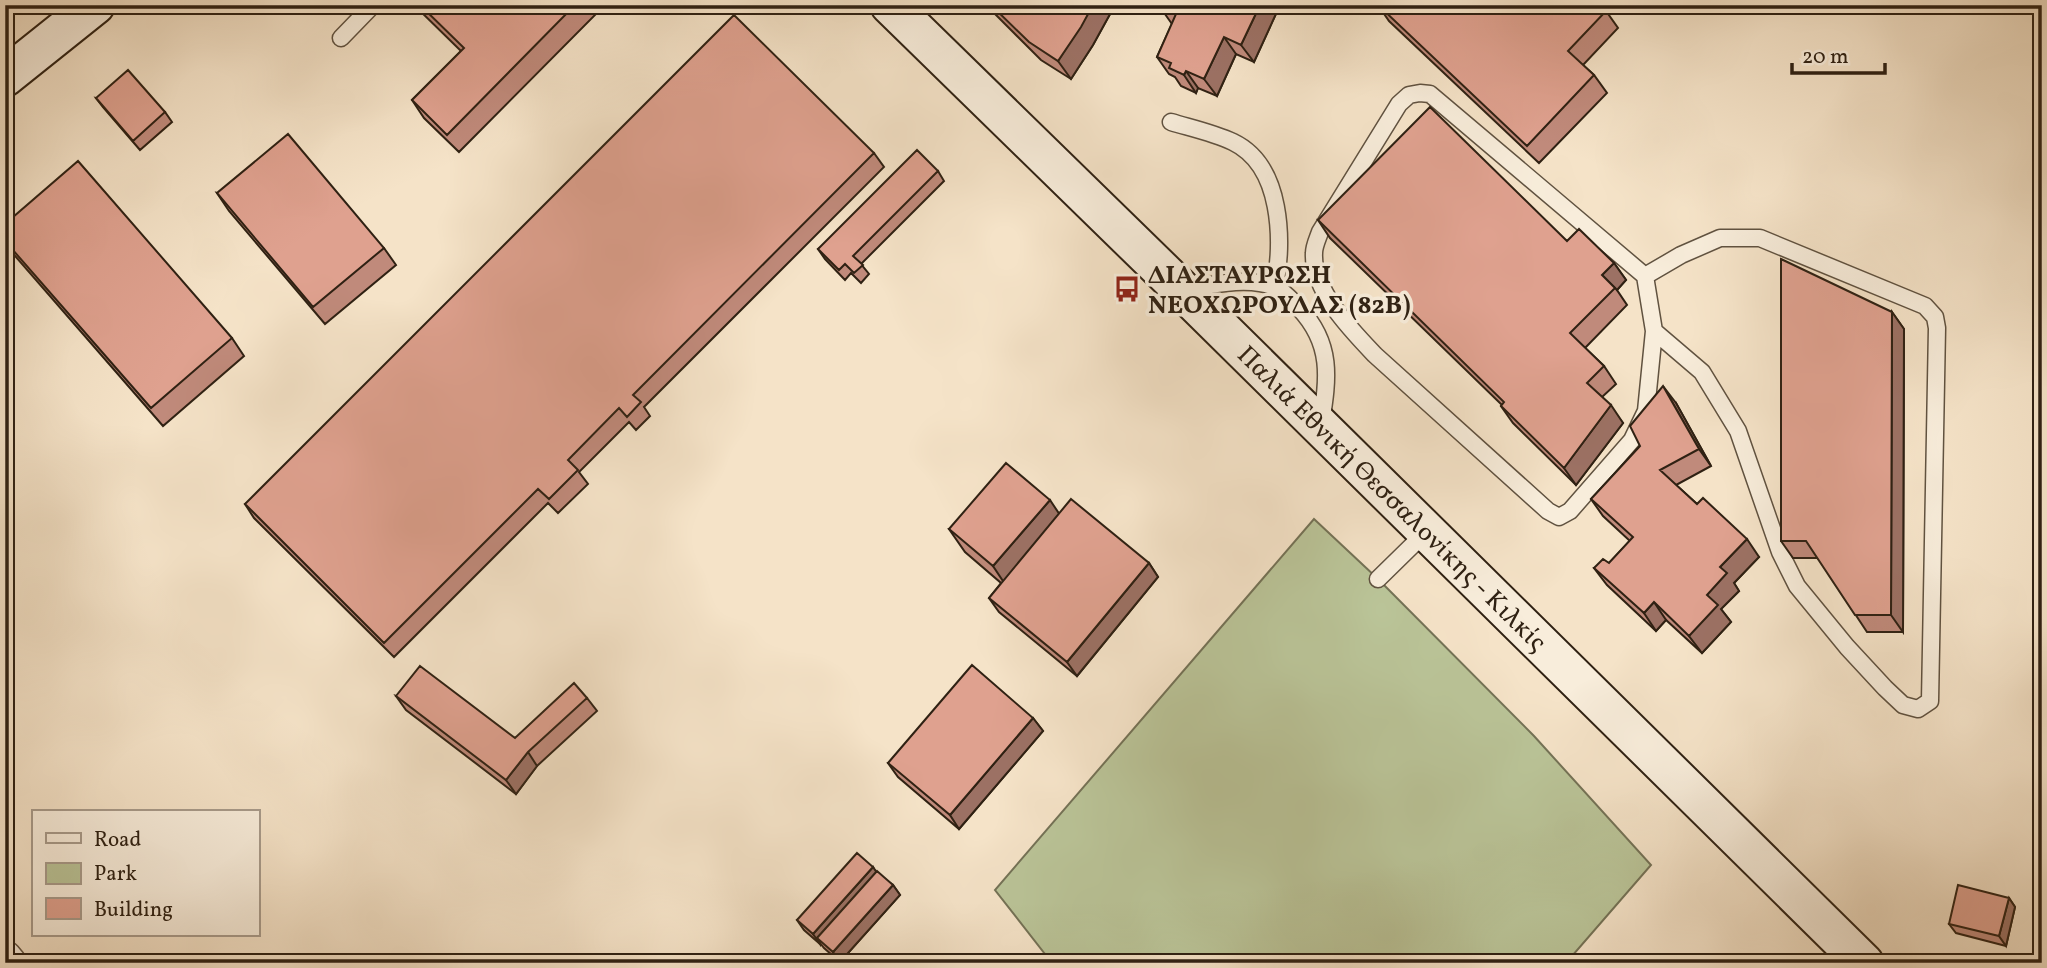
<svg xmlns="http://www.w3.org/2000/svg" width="2047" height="968" font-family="Vollkorn,serif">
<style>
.green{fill:#bac498;stroke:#747256;stroke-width:2}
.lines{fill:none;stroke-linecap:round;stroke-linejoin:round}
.lane-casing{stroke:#605240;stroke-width:19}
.street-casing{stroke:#605240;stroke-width:35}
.secondary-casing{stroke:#2f2113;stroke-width:42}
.lane{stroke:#f8eddb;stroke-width:16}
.street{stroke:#f8eddb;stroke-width:32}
.secondary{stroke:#f8eddb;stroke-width:38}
.wall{fill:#c08a7b;stroke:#2f2113;stroke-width:2}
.shaded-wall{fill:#9c7164;stroke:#2f2113;stroke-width:2}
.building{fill:#dfa18f;stroke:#2f2113;stroke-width:2}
.labels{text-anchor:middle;stroke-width:7;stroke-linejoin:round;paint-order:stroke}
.poi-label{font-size:26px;font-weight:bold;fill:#2f2113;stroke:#f8eddb;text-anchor:start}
.street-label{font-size:26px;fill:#2f2113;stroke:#f8eddb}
</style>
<rect width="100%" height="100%" fill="#f5e3c8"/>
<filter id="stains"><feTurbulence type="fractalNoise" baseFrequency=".00286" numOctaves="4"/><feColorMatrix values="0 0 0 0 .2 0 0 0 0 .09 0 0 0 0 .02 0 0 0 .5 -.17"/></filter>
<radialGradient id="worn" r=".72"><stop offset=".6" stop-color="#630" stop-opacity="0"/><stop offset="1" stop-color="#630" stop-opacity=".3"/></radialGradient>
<path class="green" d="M1314 519 1378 579 1534 736 1651 865 1566 963H1052L995 890Z"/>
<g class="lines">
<g class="lane-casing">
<path id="lane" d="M341 38 373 5
M1420 93 1430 94 1645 276 1654 331 1646 411 1632 440 1570 511 1559 517 1548 511 1375 355C1351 330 1312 290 1314 253 1314 246 1318 238 1320 232L1399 104 1409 95Z
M1171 122C1191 128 1214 133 1233 142 1283 166 1283 241 1275 287
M1645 276 1681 255 1720 238H1760L1925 306 1935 317 1937 328 1930 701 1918 709 1903 705 1885 688 1847 647 1797 586 1780 552 1738 431 1702 372 1654 331
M1184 290C1212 285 1247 276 1275 287 1284 291 1292 301 1299 308 1333 344 1328 378 1321 423
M1378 579 1427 531"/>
</g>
<g class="street-casing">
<path id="street" d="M5 957 10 963"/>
</g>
<g class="secondary-casing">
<g id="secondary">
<path id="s1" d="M890 5 1182 290 1864 963"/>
<path d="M5 77 95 5"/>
</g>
</g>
<use href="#lane" class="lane"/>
<use href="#street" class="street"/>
<use href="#secondary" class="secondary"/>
</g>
<path class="wall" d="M414 5H593L598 12 459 152 424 118 412 100 461 51Z
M986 5H1046L1050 9 1052 5H1115L1093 45 1071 79 1041 60Z
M1280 5 1254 62 1236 54 1217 96 1198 88 1196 93 1181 86 1175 77 1169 74 1157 57 1172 24 1160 7Z
M1378 5 1606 11 1618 28 1583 65 1594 75 1607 93 1539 163 1389 21Z
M96 98 165 112 172 122 140 150 103 107Z
M874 153 884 167 644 407 650 416 636 430 629 422 579 472 588 484 558 513 548 503 394 657 254 518 245 504Z
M938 171 944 181 861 264 869 274 861 283 851 273 845 280 825 259 818 249Z
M217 193 384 248 396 265 325 324 229 211Z
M1318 220 1567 241 1614 263 1626 280 1617 290 1627 305 1585 348 1604 366 1616 384 1602 397 1623 423 1576 485 1513 423 1501 406 1502 405 1330 238Z
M5 224 232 338 244 356 163 426 9 249 5 243Z
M1892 312 1904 329 1903 632H1867L1818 558H1793L1781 541Z
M1676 403 1711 466 1676 485 1697 504 1759 557 1734 583 1739 591 1721 609 1731 622 1702 653 1666 620 1656 631 1607 585 1594 568 1609 563 1630 541 1603 516 1591 499 1640 446Z
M1059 514 1149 563 1158 577 1077 676 999 612 989 598 1001 583 965 552 949 529Z
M396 696 515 738 587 698 597 711 537 766 516 794 406 710Z
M1033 718 1043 731 959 829 898 777 888 763Z
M873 867 876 872 893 885 900 895 840 962 824 948 820 943V944L804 930 797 920Z
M2009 898 2015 907 2006 946 1956 933 1949 924Z"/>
<path class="shaded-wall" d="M1093 5H1115L1093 45 1071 79 1058 61Z
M1260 5H1280L1254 62 1241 45Z
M1224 37 1236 54 1217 96 1204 79Z
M1186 71 1198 88 1196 93 1184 75Z
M1614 263 1626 280 1617 290 1602 275Z
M1892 312 1904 329 1903 632 1891 615Z
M1663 386 1676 403 1711 466 1699 449Z
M1611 405 1623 423 1576 485 1564 468Z
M1050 500 1066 524 1009 590 993 566Z
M1747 539 1759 557 1734 583 1739 591 1721 609 1731 622 1702 653 1689 636 1707 595 1720 567Z
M1149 563 1158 577 1077 676 1067 662Z
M1654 602 1666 620 1656 631 1644 613Z
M1033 718 1043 731 959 829 950 815Z
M528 752 537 766 516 794 506 780Z
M873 867 879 876 817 938 820 943V944L813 934Z
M893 885 900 895 840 962 833 952Z
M2009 898 2015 907 2006 946 1999 936Z"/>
<path class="building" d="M420 5H575L447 135 412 100 464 48Z
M991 5H1046L1050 9 1052 5H1093L1081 27 1058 61 1029 42Z
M1161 5H1260L1241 45 1224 37 1204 79 1186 71 1184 75 1169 68 1171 63 1157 57 1176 14 1160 7Z
M1378 5H1600L1606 11 1568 51 1594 75 1527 146Z
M734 15 874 153 633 395 641 402 627 417 619 408 568 460 578 470 549 499 538 489 384 643 245 504Z
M128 70 165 112 133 141 96 98Z
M1430 107 1567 241 1579 229 1614 263 1602 275 1615 288 1570 333 1604 366 1587 383 1611 405 1564 468 1501 406 1504 402 1318 220Z
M288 134 384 248 313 307 217 193Z
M917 150 938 171 853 256 863 265 854 273 845 264 839 270 818 249Z
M78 161 232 338 151 408 5 241V224Z
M1781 259 1892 312 1891 615H1855L1806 541H1781Z
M1663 386 1699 449 1660 470 1697 504 1703 498 1747 539 1720 567 1727 573 1707 595 1718 605 1689 636 1654 602 1644 613 1594 568 1603 559 1609 563 1633 537 1591 499 1640 446 1630 426Z
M1006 463 1050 500 993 566 949 529Z
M1071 499 1149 563 1067 662 989 598Z
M972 665 1033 718 950 815 888 763Z
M420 666 515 738 574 683 587 698 528 752 506 780 396 696Z
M857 853 873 867 813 934 797 920Z
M877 871 893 885 833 952 817 938Z
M1958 885 2009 898 1999 936 1949 924Z"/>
<defs>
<g id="bus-bare" transform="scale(2.1)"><path d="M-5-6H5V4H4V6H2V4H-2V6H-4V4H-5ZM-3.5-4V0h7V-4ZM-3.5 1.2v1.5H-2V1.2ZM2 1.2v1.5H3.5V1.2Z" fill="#8f2418" stroke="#f8eddb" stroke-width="2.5" paint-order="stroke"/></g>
</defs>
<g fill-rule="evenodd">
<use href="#bus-bare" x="1127" y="289"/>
</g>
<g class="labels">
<g class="poi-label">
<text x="1148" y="283">ΔΙΑΣΤΑΥΡΩΣΗ<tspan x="1148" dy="30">ΝΕΟΧΩΡΟΥΔΑΣ (82Β)</tspan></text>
</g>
<g class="street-label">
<text dy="9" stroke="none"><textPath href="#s1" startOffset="704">Παλιά Εθνική Θεσσαλονίκης - Κιλκίς</textPath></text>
</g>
</g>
<rect width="2047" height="968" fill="none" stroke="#f5e3c8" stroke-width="28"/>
<rect x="7" y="7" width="2033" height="954" fill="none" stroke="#2f2113" stroke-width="3.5"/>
<rect x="14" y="14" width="2019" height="940" fill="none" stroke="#2f2113" stroke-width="2"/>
<rect x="32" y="810" width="228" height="126" fill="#f8eddb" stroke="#a89b8b" stroke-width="2"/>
<rect x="46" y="833" width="35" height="10" fill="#f8eddb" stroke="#a89b8b" stroke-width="2"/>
<text x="94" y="846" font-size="21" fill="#2f2113">Road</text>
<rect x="46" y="863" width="35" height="21" fill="#bac498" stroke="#a89b8b" stroke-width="2"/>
<text x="94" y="880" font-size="21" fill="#2f2113">Park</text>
<rect x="46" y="898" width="35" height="21" fill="#dfa18f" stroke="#a89b8b" stroke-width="2"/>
<text x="94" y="916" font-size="21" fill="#2f2113">Building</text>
<path d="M1792 63v10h93v-10" fill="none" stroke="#2f2113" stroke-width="3.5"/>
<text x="1802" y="63" font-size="21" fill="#2f2113" stroke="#f8eddb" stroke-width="5" paint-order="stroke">20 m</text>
<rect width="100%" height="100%" filter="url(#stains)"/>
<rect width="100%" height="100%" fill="url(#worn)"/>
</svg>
